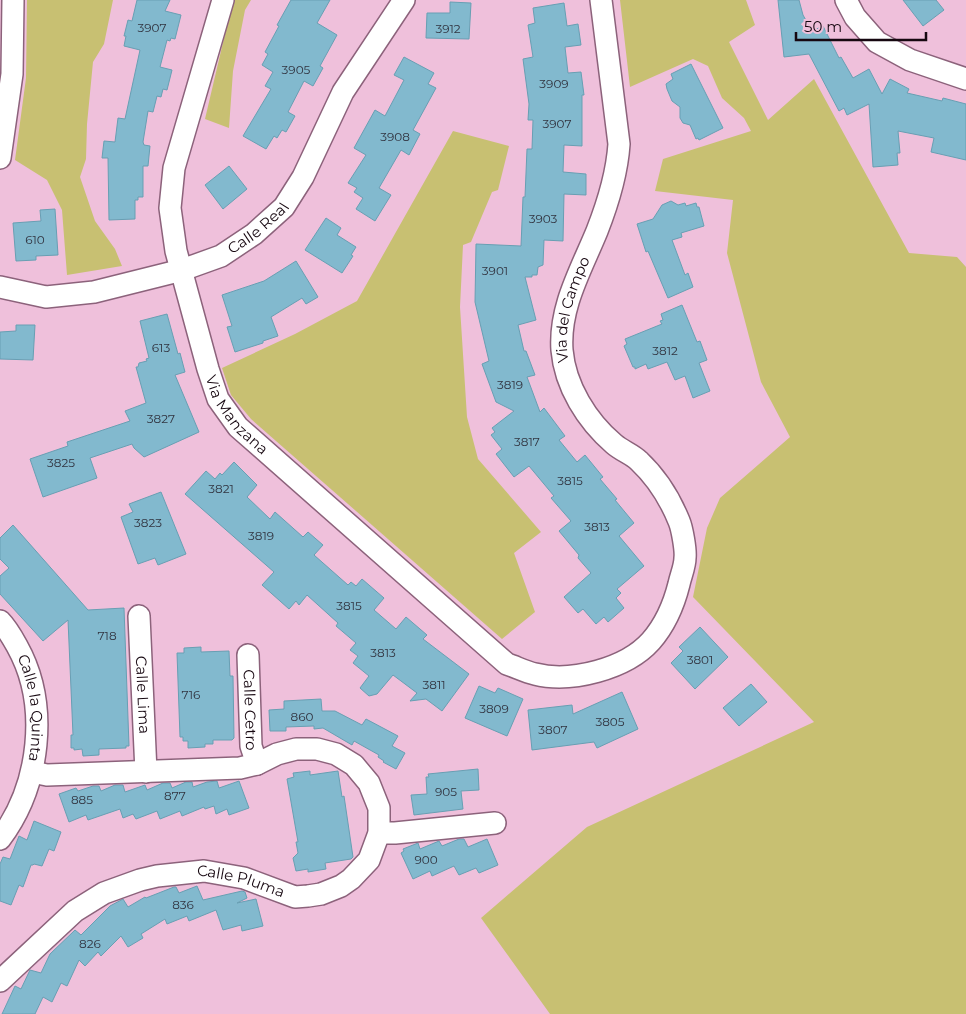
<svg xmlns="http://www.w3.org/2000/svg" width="966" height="1014" font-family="Montserrat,sans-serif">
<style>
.green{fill:#c8c072}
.building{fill:#82b9ce;stroke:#689fb3}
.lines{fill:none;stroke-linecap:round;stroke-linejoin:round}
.minor-casing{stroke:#8c627b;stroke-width:24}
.minor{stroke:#fff;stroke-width:21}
.labels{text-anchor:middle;stroke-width:5;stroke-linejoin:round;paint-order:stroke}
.number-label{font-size:12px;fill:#313440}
.street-label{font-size:15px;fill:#160710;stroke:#efc0db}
</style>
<rect width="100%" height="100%" fill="#efc0db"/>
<path class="green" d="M27 0H113L104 44 93 62 87 124 86 159 80 177 95 221 115 249 122 266 67 275 62 210 47 180 15 160 26 78Z
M233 0H251L245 10 233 71 229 128 205 119Z
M620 0H746L755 25 729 42 768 120 814 79 909 253 957 257 966 267V1014H550L481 918 587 827 814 722 693 597 707 528 720 498 790 437 761 382 727 253 733 200 655 191 663 159 751 131 744 118 722 98 708 66 693 59 630 87Z
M453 131 509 146 498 190 492 192 471 242 463 245 460 307 467 417 478 459 541 532 514 553 535 612 502 639 251 419 231 395 222 368 295 334 357 301Z"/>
<path class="building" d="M137 0H170L165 11 181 15 175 39 171 38 170 41 167 40 160 67 172 70 167 90 163 89 161 97 157 96 153 112 148 111 143 142 144 145 150 146 148 166H143V197H138V200H135V219L109 220 108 158H102L104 141 115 142 118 118 125 119 140 50 124 46 126 36H124L128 20 132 21Z
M291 0H330L317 23 337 35 320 66 323 68 313 86 304 81 288 112 295 116 286 132 282 130 277 138 274 136 266 149 243 136 271 89 265 86 273 72 262 65 268 54 265 52 279 26 277 25Z
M778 0H799L803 15 812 31 823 26 839 58 841 57 853 78 869 69 882 94 890 79 909 89 907 93 942 101 943 98 966 104V160L931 152 934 138 898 131 900 153H897L898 165 873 167 869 104 847 115 844 108 839 111 809 54 784 57Z
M903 0H936L944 10 923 26Z
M450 2 471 3 469 39 426 38 427 13H450Z
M564 3 567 26 578 24 581 45 565 47 568 73 581 72 584 95H582V146L564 145 563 172 586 174V195L564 194 563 241 544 240 543 265 538 267 537 275H532V277H525L536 320 518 325 524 351H526L535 375 527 377 540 412 544 408 565 436 559 440 577 462 585 455 603 477 600 479 617 499 615 500 634 523 619 536 644 566 617 589 621 593 616 598 624 608 608 622 604 617 596 624 583 609 578 613 564 597 591 573 578 558 579 555 559 531 571 521 551 498 554 496 529 466 514 477 496 454 502 449 491 435 495 432 492 428 514 411 496 402 482 364 489 361 475 302 476 244 521 246 523 197H525L527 149H532L533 120H528L529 104 523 59 533 57 528 25 535 23 533 8Z
M404 57 434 73 428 84 436 88 413 130 420 134 409 155 401 150 379 188 391 195 375 221 356 209 363 198 354 192 357 188 348 183 366 155 354 148 375 110 385 116 404 80 394 75Z
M691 64 723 128 699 140 698 138 696 139 690 125 683 123 680 118V107L672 101 667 89 666 84 673 79 671 74Z
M229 166 247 189 223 209 205 185Z
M671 201 678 205 685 203 686 206 696 203 697 207H699L704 226 681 233 682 237 672 240 685 275 688 273 693 287 668 298 648 251 646 252 637 224 653 219 662 205Z
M55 209 58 255 36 256V260L16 261 13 223 41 221 40 210Z
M326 218 341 228 337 235 356 247 351 255 353 256 342 273 305 250Z
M296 261 318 297 306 304 302 298 271 317 278 336 263 341V343L235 352 227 327 232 326 222 295 264 281Z
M682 305 697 342 700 341 707 360 699 363 710 391 693 398 685 376 675 380 667 362 648 369 646 364 635 369V367H633L624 346 627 344 625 339 662 324 660 321 663 320 661 314Z
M167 314 178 354 180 353 185 372 175 375 199 432 144 457 134 448 132 444 90 458 97 478 43 497 30 459 68 446 67 442 130 421 125 411 146 403 136 367H138L139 363 147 361 146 359 149 358 140 321Z
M16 325H35L33 360 0 359V332L16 331Z
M234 462 257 485 247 497 270 519 275 512 303 537 308 532 323 545 314 555 348 585 351 582 356 586 362 579 384 598 374 610 396 629 406 617 427 635 423 639 469 674 442 711 426 699 410 701 417 693 393 675 377 694 369 696 360 688 369 676 353 663 358 656 350 650 356 643 336 626 338 623 307 595 299 605 296 601 289 609 262 585 274 572 185 494 206 471 215 479 220 473 222 475Z
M161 492 186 554 158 565 155 558 138 564 121 517 133 512 129 504Z
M13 525 88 610 124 608 129 746H126V748L99 749V755L83 756 82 749 74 750V748H71V735H73L68 620 43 641 0 594V576L9 568 0 559V538Z
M700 627 728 657 695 689 671 663 683 651 679 647Z
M201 647V652L229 651 230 676H233L234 738 232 740H213V744H205V747L188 748V741H183V737H180L177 653H184V648Z
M751 684 767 702 739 726 723 708Z
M479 686 495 693 498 688 523 699 507 736 465 718Z
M622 692 638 729 597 748 594 742 532 750 528 710 572 705 573 714Z
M321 699 322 711H335L362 725 366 719 398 736 392 746 405 753 396 769 383 762 384 761 378 757 379 755 354 741 352 745 323 728 314 729V726L286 727V731H270L269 710 284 709V701Z
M478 769 479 790 461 791 463 809 414 815 411 795 427 794 426 777H429L428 774Z
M310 771V775L338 771 342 797 344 796 353 857 351 859 325 863 326 869 308 872V869L296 871 293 858 298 853 296 842H298L287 779 294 777 293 773Z
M217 781 219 788 239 781 249 808 229 815 227 809 216 814 214 806 205 809 204 807 182 816 180 811 160 819 157 811 136 819 133 814 123 818 120 809 88 820 86 815 69 822 59 794 76 788 78 791 93 786H99L101 791 115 785H123L125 792 145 785 147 790 163 783H170L172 788 186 782H192L193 787 207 782Z
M34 821 61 832 54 851 49 849 42 866 34 864 33 865H31L23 887 19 885 11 905 0 901V864L3 857 10 859 19 836 27 840Z
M459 839H464L468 847 487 839 498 865 479 873 476 868 459 875 454 866 432 876 430 871 413 879 401 853 404 851 403 849 418 843 420 849 439 841 442 846Z
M197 886 203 900 242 891 245 892 247 898 237 903 256 899 263 926 242 931 241 925 223 930 216 910 189 921 187 916 167 924 165 919 141 934 143 938 128 947 121 936 101 956 98 952 85 966 79 960 67 986 61 983 52 1002 43 997 35 1014H2L15 986 21 989 30 970 41 973 50 954 75 930 81 935 110 906 123 899 128 907 145 897 146 898 174 887H176L179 893Z"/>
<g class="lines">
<g class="minor-casing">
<g id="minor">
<path id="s1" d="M223 0 174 168 170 208 176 251 208 369 218 399 238 427 507 664C516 667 526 672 535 674 571 683 626 669 651 641 665 625 674 604 679 584 681 575 685 566 685 558 686 550 682 528 679 521 670 499 656 477 639 461 632 454 622 451 614 444 587 421 565 386 562 350 559 307 581 270 597 231 608 203 617 174 619 144L601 0"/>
<path d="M846 0 855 17 877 42 910 60 966 79"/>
<path d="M0 158 12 74 13 0"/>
<path id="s2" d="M0 287 46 297 94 292 182 270 221 256 254 234 284 207 303 177 343 92 404 0"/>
<path id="s3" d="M139 616 146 772"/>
<path id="s4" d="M0 621C7 628 12 637 17 646 50 705 40 786 0 839"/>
<path id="s5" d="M248 655 251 746 257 764"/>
<path d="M379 833H395L495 823"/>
<path id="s6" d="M0 981 75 911 104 893 140 880 157 876 204 871 244 878 295 897 308 896 321 894 341 886 351 879 369 860 379 833V808L369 783 354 765 336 754 317 749H296L277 754 257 764 240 768 47 775 32 772"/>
</g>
</g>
<use href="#minor" class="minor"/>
</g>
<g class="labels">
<g class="number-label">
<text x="152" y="32">3907</text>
<text x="448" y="33">3912</text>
<text x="296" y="74">3905</text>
<text x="554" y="88">3909</text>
<text x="557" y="128">3907</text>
<text x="395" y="141">3908</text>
<text x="543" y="223">3903</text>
<text x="35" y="244">610</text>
<text x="495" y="275">3901</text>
<text x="161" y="352">613</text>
<text x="665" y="355">3812</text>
<text x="510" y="389">3819</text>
<text x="161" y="423">3827</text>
<text x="527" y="446">3817</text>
<text x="61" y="467">3825</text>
<text x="570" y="485">3815</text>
<text x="221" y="493">3821</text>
<text x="148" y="527">3823</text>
<text x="597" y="531">3813</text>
<text x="261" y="540">3819</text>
<text x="349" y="610">3815</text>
<text x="107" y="640">718</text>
<text x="383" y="657">3813</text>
<text x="700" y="664">3801</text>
<text x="434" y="689">3811</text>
<text x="191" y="699">716</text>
<text x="494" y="713">3809</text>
<text x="302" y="721">860</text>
<text x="610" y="726">3805</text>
<text x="553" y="734">3807</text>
<text x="446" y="796">905</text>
<text x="175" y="800">877</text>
<text x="82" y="804">885</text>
<text x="426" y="864">900</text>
<text x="183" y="909">836</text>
<text x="90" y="948">826</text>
</g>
<g class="street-label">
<text dy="5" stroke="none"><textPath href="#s2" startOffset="274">Calle Real</textPath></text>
<text dy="5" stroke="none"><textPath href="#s1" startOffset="1344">Via del Campo</textPath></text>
<text dy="5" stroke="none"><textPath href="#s1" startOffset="436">Via Manzana</textPath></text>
<text dy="5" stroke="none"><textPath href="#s3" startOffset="79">Calle Lima</textPath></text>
<text dy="5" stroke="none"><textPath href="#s4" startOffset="95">Calle la Quinta</textPath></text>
<text dy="5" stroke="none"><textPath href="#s5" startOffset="55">Calle Cetro</textPath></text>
<text dy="5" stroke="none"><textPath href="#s6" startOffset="278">Calle Pluma</textPath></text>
</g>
</g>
<path d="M796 32v8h130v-8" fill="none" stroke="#160710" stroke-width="2.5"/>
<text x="804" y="32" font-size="15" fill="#160710" stroke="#efc0db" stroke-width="4" paint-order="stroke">50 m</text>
</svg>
